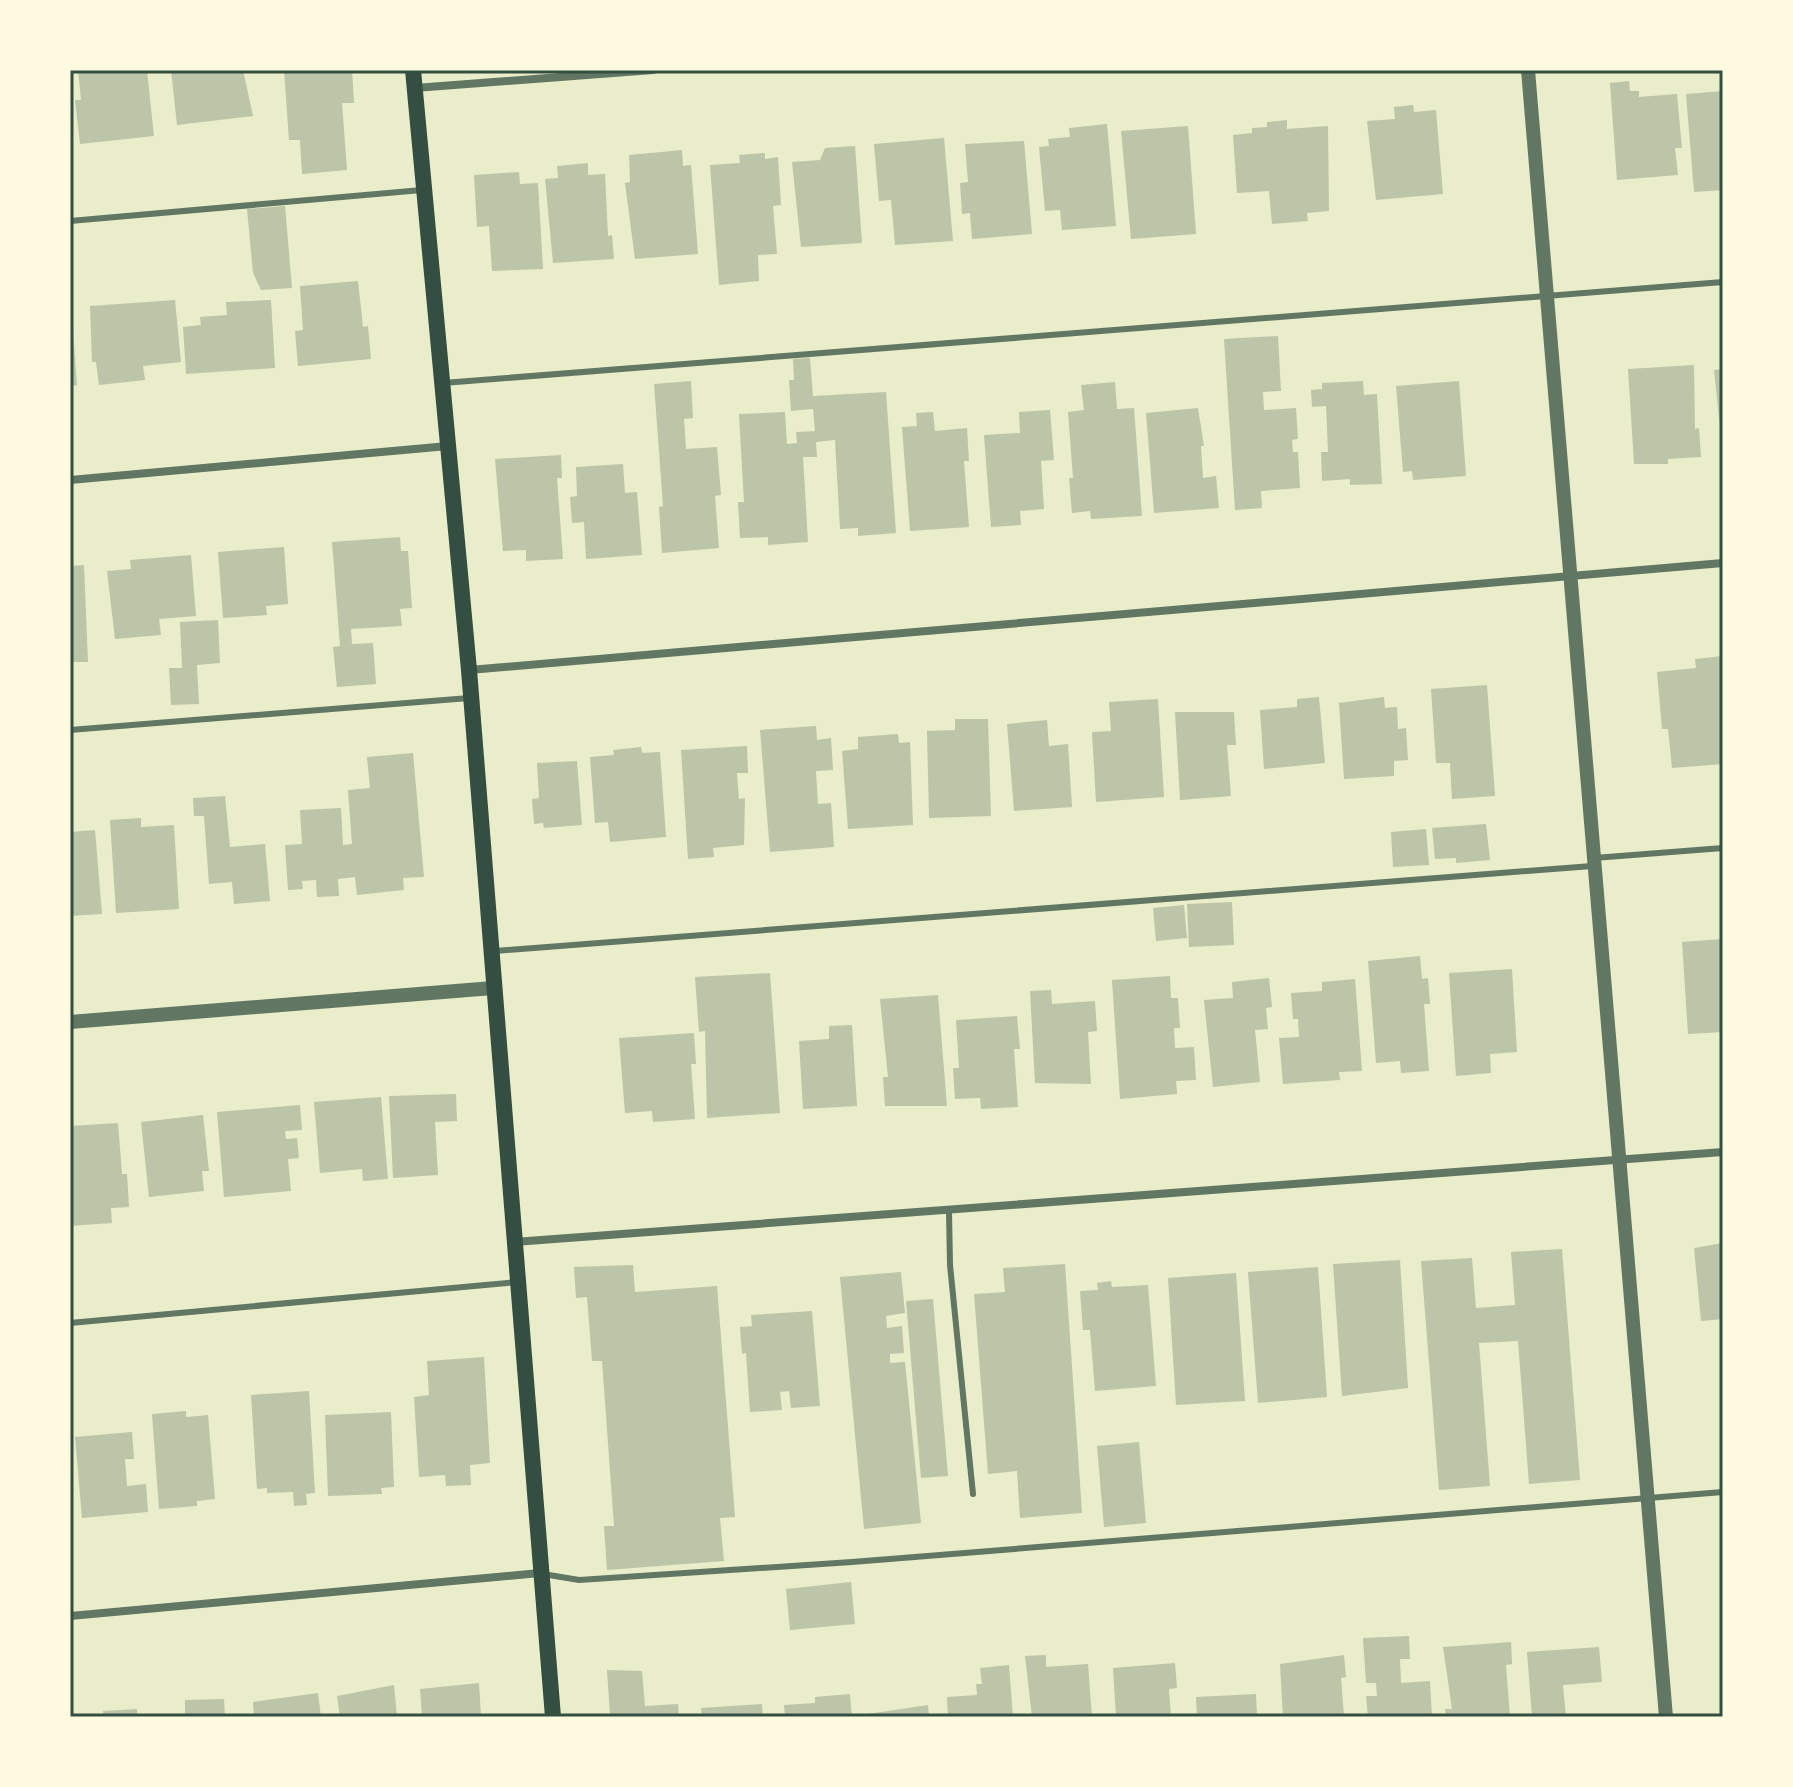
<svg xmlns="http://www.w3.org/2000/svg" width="1793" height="1787" font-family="'Asap Condensed',sans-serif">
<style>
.building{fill:#bcc5a7}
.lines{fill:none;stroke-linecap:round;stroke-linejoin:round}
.service{stroke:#617663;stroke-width:6}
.minor{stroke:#617663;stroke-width:8}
.tertiary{stroke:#617663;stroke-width:14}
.secondary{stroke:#344e41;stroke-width:16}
.neatline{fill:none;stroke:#344e41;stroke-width:3}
</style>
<rect width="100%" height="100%" fill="#e9edc9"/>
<path class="building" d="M78 70H147L154 136 80 144 75 100H81Z
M171 70H243L253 116 177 125Z
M284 70H352L354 103H342L347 170 302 174 300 140H289Z
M1629 81 1630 91H1639V97L1677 94 1682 148H1675L1678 175 1617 180 1610 83Z
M1723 91V190L1694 192 1686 94Z
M1413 105 1414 112 1436 110 1443 194 1376 200 1367 121 1395 119 1394 107Z
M1287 120V129L1328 126 1329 211 1307 213 1308 221 1272 224 1269 191 1237 193 1233 135 1252 133V128L1267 127V122Z
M1107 124 1116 226 1062 230 1060 210 1045 211 1039 147 1049 146 1048 139 1070 137 1069 128Z
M1188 126 1196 234 1131 239 1121 131Z
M944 138 953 241 895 245 891 200 879 201 874 144Z
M1024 141 1032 234 972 239 970 213 962 214 960 183 968 182 965 144Z
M855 146 862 243 801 247 792 162 820 160 825 148Z
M682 150 683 166 691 165 698 254 635 259 625 183 630 182 629 155Z
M765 153V159L778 157 781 205 773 206 777 254 758 255 759 281 719 285 710 165 740 163 739 155Z
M588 163V175L605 174 608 236 612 235 614 259 553 263 545 179 558 178 557 166Z
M519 172 520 184 538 183 543 269 492 271 489 226 477 227 474 175Z
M285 206 292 288 261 290 253 273 247 209Z
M358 281 363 327 368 326 371 359 298 366 295 331 303 330 300 286Z
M175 300 181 362 143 366 145 380 99 385 96 362H92L90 306Z
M271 300 275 368 186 374 183 327 201 325 200 317 227 315 226 302Z
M72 317 77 385 70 386V318Z
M1278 336 1281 391 1263 392 1264 410 1296 408 1298 439 1292 440 1293 452H1298L1300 488 1261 491 1262 508 1235 510 1224 339Z
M810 358 813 396 886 392 896 533 858 536V528L840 529 835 440 816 442 817 457H803L808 542 768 545V537L740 538 738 502H744L739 414 785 412 787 444 797 443 796 432 815 431 813 409 791 411 789 380H794L793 359Z
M1694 365 1695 429 1699 428 1701 457 1668 459V464H1634L1628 369Z
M1723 369V437H1721L1714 370Z
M691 381 693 418 684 419 686 449 717 447 721 495 715 496 719 548 662 553 659 507 663 506 654 384Z
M1363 381 1364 395 1377 394 1382 484 1350 485V479L1322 481 1321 452H1328L1326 406 1312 407 1311 390 1322 389V383Z
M1459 381 1466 476 1413 480 1412 471 1403 472 1396 386Z
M1115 382 1117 409 1134 408 1142 516 1091 519 1090 511 1072 513 1069 478H1073L1068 412 1084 410 1081 385Z
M1198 408 1204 446H1201L1203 478 1216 476 1219 508 1154 513 1146 413Z
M1050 410 1054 460 1041 461 1044 509 1020 511 1021 525 991 527 984 435 1020 433 1019 412Z
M933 412 935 431 967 428 969 461H964L969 527 910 531 902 427 917 426 916 413Z
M561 455 562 478H557L563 559 526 561V550L503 551 495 459Z
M623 464 625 493 637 492 642 555 586 559 584 522 572 523 570 497 577 496 576 467Z
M400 537 401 551H408L412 608 400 609 402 626 351 629 352 644 373 643 376 684 337 687 333 647 340 646 332 542Z
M284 547 288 604 266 606 267 615 223 618 218 552Z
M191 555 196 616 159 619 161 635 115 639 107 571 131 569 130 560Z
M84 565 88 662H70V566Z
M218 620 220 663 197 665 199 704 171 705 169 668H182L180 622Z
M1723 656V764L1672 768 1668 729H1662L1657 672 1696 668 1695 659Z
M1487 685 1495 796 1452 799 1450 763H1436L1431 689Z
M1319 697 1325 763 1264 769 1260 710 1297 707V699Z
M1384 697 1385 708 1397 707 1398 729 1406 728 1408 760 1394 761V776L1344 779 1339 703Z
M1158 699 1164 797 1096 802 1092 732 1111 731 1109 702Z
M1175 712H1234L1236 745H1227L1231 796 1180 800Z
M955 719H988L991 816 929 818 927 731 955 730Z
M1047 720 1049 746 1068 744 1072 807 1014 811 1007 724Z
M816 726 817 740 831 738 833 770 816 771 818 804 831 803 834 847 770 852 760 730Z
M898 734 899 743 910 742 913 825 848 829 842 751 858 749V737Z
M747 746 748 773H737L739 799 745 798 744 845 713 848 714 857 688 859 681 750Z
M641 747 642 753 660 752 666 837 610 842 608 822 595 823 590 757 614 755 613 750Z
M413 753 424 877 403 878 404 890 357 895 355 877 338 879 339 896 317 897 316 880 302 881 303 889 288 890 285 845 302 844 300 810 341 808 343 845 352 844 348 790 370 788 367 757Z
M577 761 582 825 544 828 543 823 534 824 532 799 539 798 537 763Z
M225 796 230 847 265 844 270 901 234 904 232 882 209 884 204 816H194L193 798Z
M141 818V827L174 825 179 909 116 913 110 820Z
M1486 824 1490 860 1456 863V858L1435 859 1432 828Z
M1426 829 1429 865 1393 867 1391 832Z
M95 830 102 914 70 916V832Z
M1232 902 1234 945 1189 947 1187 904Z
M1184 905 1187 938 1156 941 1153 908Z
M1723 939V1032L1688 1034 1682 942Z
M1420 956 1422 979 1428 978 1430 1004H1424L1429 1071 1401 1073 1400 1061 1376 1063 1368 961Z
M1512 969 1517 1052 1490 1054 1491 1073 1456 1076 1449 973Z
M770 973 780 1113 707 1118 705 1031 699 1032 695 977Z
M1170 976 1171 998H1178L1180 1028H1174L1175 1048 1194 1047 1196 1080 1176 1081 1177 1094 1120 1099 1112 980Z
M1269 978 1272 1007 1266 1008 1268 1029 1255 1030 1260 1082 1213 1087 1204 1000 1233 998 1232 982Z
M1355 979 1362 1071 1339 1072 1340 1080 1283 1084 1279 1038 1299 1037 1298 1019H1293L1291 993 1322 991V982Z
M1051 990 1052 1004 1095 1001 1097 1031 1088 1032 1091 1084 1035 1083 1030 991Z
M938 995 947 1106H885L883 1077H888L880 999Z
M1017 1016 1020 1049H1014L1018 1107 981 1109 980 1098 955 1099 953 1068H959L956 1020Z
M852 1025 857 1106 803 1109 799 1041 829 1039V1026Z
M694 1033 696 1064H691L695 1119 653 1122 652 1111 625 1113 619 1038Z
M456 1094 457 1121 435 1122 438 1175 393 1178 389 1096Z
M381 1097 388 1179 363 1181 362 1169 320 1173 314 1102Z
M300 1105 302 1130 285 1131 286 1139 297 1138 299 1158 288 1159 291 1191 224 1197 217 1112Z
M203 1115 209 1171H202L204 1191 149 1197 141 1122Z
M118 1123 122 1174H127L129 1207 111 1208 112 1223 70 1226V1126Z
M1723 1243V1319L1701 1321 1694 1248Z
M1562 1249 1580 1480 1529 1484 1518 1341 1479 1343 1490 1486 1439 1490 1421 1261 1472 1258 1476 1308 1515 1305 1511 1252Z
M1400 1260 1408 1388 1342 1396 1333 1264Z
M1065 1264 1082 1513 1020 1518 1017 1471 988 1474 974 1294 1005 1292 1003 1268Z
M633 1265 635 1292 717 1286 735 1517 720 1518 724 1561 607 1570 604 1526H614L602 1361H592L587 1297 576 1298 574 1267Z
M1318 1267 1327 1397 1258 1403 1248 1272Z
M901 1272 905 1313 886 1316 887 1328 902 1326 904 1353 890 1354V1363L905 1362 921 1523 864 1529 840 1277Z
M1236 1273 1245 1401 1176 1405 1168 1278Z
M1111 1281 1112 1287 1148 1285 1156 1386 1095 1391 1090 1330H1083L1080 1291 1098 1290 1097 1283Z
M933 1299 948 1476 921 1478 906 1301Z
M812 1311 820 1406 791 1408 789 1391 780 1392 782 1410 750 1412 746 1353 742 1354 740 1327 752 1326 751 1315Z
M484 1357 490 1463 470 1465 471 1485 446 1486 445 1475 419 1477 414 1397 429 1395 427 1361Z
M309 1391 315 1493 306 1494 307 1505 294 1506 293 1492 267 1493V1488L257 1489 251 1395Z
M186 1411V1417L208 1415 215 1499 197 1501V1506L159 1509 152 1414Z
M391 1412 394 1487 381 1488 382 1494 328 1496 325 1415Z
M132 1432 134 1459H125L127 1486 146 1484 148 1512 82 1518 75 1437Z
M1139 1442 1146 1523 1104 1527 1097 1446Z
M851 1582 855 1624 790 1630 786 1589Z
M1409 1636 1410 1659H1400L1401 1683 1430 1681 1432 1717H1368L1366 1696H1377L1376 1683H1366L1363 1638Z
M1511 1642 1512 1664 1506 1665 1510 1717H1446L1445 1709H1452L1443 1647Z
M1599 1647 1602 1682 1563 1685 1566 1717H1532L1527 1652Z
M1046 1655V1667L1088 1664 1092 1717H1032L1025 1656Z
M1344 1655 1346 1677 1341 1678 1344 1717H1283L1280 1664Z
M1175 1663 1177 1688 1169 1689 1171 1717H1116L1113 1668Z
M1009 1665 1013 1717H948L947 1697 977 1695 976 1684H982L980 1668Z
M607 1670 642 1671 645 1706 678 1704 679 1717 610 1715Z
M479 1683 481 1717H422L420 1689Z
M394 1685 397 1717H340L337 1696Z
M318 1693 321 1717H254L253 1702Z
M850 1694 852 1717H785L784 1705 815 1703V1697Z
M1256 1694 1257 1717H1197L1196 1697Z
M224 1699 225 1717H185V1700Z
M762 1704 763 1717H702L701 1708Z
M928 1705 929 1717H861V1715Z
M137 1709V1717H104L103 1711Z"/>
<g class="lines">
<path class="service" d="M70 221 422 190
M443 383 1723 282
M70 730 469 698
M1594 858 1723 848
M495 951 1592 866
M949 1212 950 1265 973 1494
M70 1323 517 1282
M543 1574 579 1580 852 1562 1723 1492"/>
<path class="minor" d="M415 88 653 70
M70 480 448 446
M469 670 1723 563
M514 1242 1723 1152
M70 1616 540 1573"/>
<path class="tertiary" d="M1528 70 1666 1717
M70 1022 493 988"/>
<path class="secondary" d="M413 70 469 670 553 1717"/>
</g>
<rect width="1793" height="1787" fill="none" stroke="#fefae0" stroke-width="144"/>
<rect x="72" y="72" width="1649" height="1643" class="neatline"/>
</svg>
